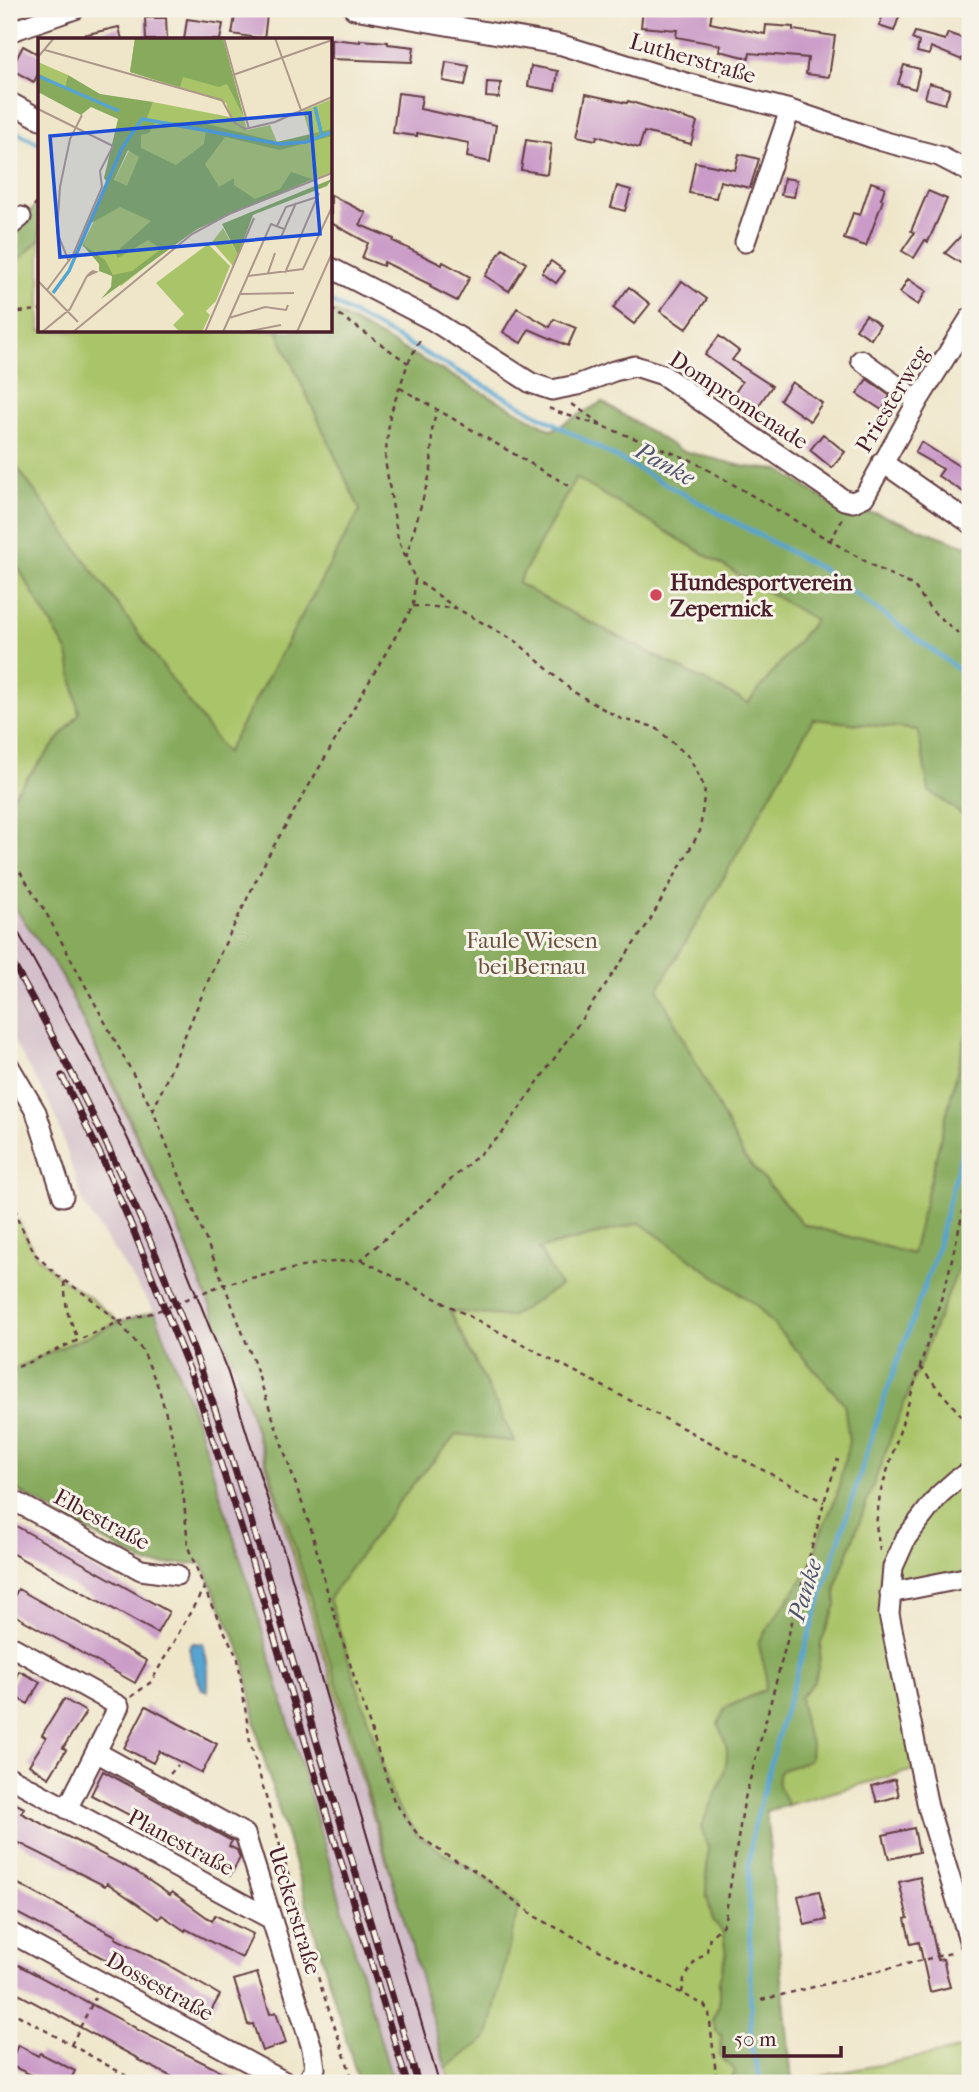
<svg xmlns="http://www.w3.org/2000/svg" width="979" height="2092" font-family="'IM FELL French Canon',serif">
<style>
.industrial{fill:#d1bdc9}
.green{fill:#aac469;stroke:#7a724a;stroke-width:2}
.forest{fill:#87aa5d;stroke:#686444;stroke-width:2;fill-rule:evenodd}
.water{fill:#56a4d0;stroke:#50627e;stroke-width:2}
.lines{fill:none;stroke-linecap:round;stroke-linejoin:round}
.stream{stroke:#56a4d0;stroke-width:4.5}
.building{fill:#ca9bc8}
.minor-casing{stroke:#633d43;stroke-width:23}
.path{stroke:#633d43;stroke-width:2.5;stroke-dasharray:5 5;stroke-linecap:butt}
.minor{stroke:#fff;stroke-width:19}
.tram{stroke:#4a1f2b;stroke-width:2}
.rail-casing{stroke:#4a1f2b;stroke-width:7}
.rail{stroke:#f7f3e8;stroke-width:4.5;stroke-dasharray:13;stroke-linecap:butt}
.poi-dot{fill:#d1495b;stroke:#f7f3e8;stroke-width:2.5}
.labels{text-anchor:middle;stroke-width:6;stroke-linejoin:round;paint-order:stroke}
.street-label{font-size:23px;fill:#4a1f2b;stroke:#f7f3e8}
.poi-label{font-size:23px;font-weight:bold;fill:#4a1f2b;stroke:#f7f3e8;text-anchor:start}
.park-label{font-size:23px;fill:#67513e;stroke:#f7f3e8}
.water-label{font-size:24px;font-style:italic;fill:#4f546d;stroke:#f7f3e8}
.inset-river{fill:none;stroke:#56a4d0;stroke-width:3.5}
.inset-road{fill:none;stroke:#ad968a;stroke-width:2}
.view{fill:#1d4ed8;fill-opacity:0.15;stroke:#1d4ed8;stroke-width:3.5}
.inset-edge{fill:none;stroke:#4a1f2b;stroke-width:3.5}
</style>
<rect width="100%" height="100%" fill="#f7f3e8"/>
<filter id="ink" filterUnits="userSpaceOnUse"><feTurbulence type="fractalNoise" baseFrequency=".0143" numOctaves="2"/><feDisplacementMap in="SourceGraphic" scale="14" xChannelSelector="R" yChannelSelector="G"/><feConvolveMatrix kernelMatrix="1 2 1 2 8 2 1 2 1" color-interpolation-filters="sRGB"/></filter>
<filter id="wash" filterUnits="userSpaceOnUse"><feTurbulence type="fractalNoise" baseFrequency=".00686" numOctaves="4" result="noise"/><feDisplacementMap in="SourceGraphic" scale="28" xChannelSelector="R" yChannelSelector="G"/><feGaussianBlur stdDeviation="1.57" result="paint"/><feColorMatrix in="noise" values="0 0 0 0 0 0 0 0 0 0 0 0 0 0 0 0 0 1.4 0 .05"/><feComposite in="paint" operator="in"/></filter>
<g filter="url(#wash)">
<rect width="100%" height="100%" fill="#efe6ca"/>
<path class="industrial" d="M9 899 61 974 126 1111 175 1219 233 1362 288 1525 344 1707 451 2083H393L251 1592 198 1425 155 1312 84 1205 54 1111 9 1033Z"/>
<path class="green" d="M40 212V331H327L827 617 970 715V1572L885 1584 913 1770 766 1811 792 2082 970 2047V2083H451L446 2068 449 2066 233 1357 184 1240 60 972 9 887V237Z
M18 1220 35 1254 59 1277 89 1297 119 1322 9 1371V1226Z"/>
<path class="forest" d="M40 201V239L9 270V234Z
M331 310 552 430 602 402 680 450 746 467 780 470 845 513H876L967 546 970 541V820L929 791 918 730 813 719 724 877 658 989 744 1157 803 1224 912 1254 970 1019V1197L960 1264 894 1429 839 1577 836 1591V1605L821 1642 819 1664 814 1682 800 1697 805 1728 811 1742 810 1759C802 1765 789 1767 779 1771 775 1784 783 1794 788 1805L766 1811 792 2083H728L729 2079 735 2074 734 2069 720 2056 721 2035 716 2031 712 2019 719 2005V1981L726 1956 723 1933 713 1920 706 1893 708 1847 701 1828C710 1802 728 1778 727 1750 726 1742 721 1732 718 1724L725 1708 765 1690 766 1673 758 1642 811 1567 822 1529 836 1498 849 1441 844 1403 757 1306 640 1223 539 1249 560 1286 510 1317 450 1311 515 1442 457 1434 403 1496 329 1598 394 1801 418 1835 446 1855 477 1872 519 1904 488 2037 446 2068 344 1707 288 1525 233 1362 175 1219 126 1111 61 974 9 899V800L79 714 68 653 9 552V456L226 753 360 510 277 331H331ZM576 478 815 620 748 703 562 608 518 583Z
M155 1312 198 1425 251 1592 393 2083H359L259 1742 244 1659 202 1563 148 1565 9 1486V1371L119 1322Z"/>
<path class="water" d="M193 1643 203 1644 208 1667V1691L202 1689 194 1670 189 1647Z"/>
<g class="lines">
<path class="stream" d="M9 128 40 144
M331 302 825 571 970 678
M762 2083 751 2046 749 1866 752 1836 782 1720 882 1405 935 1256 970 1119"/>
</g>
<g id="blocks">
<path class="building" d="M643 9H698L712 11 710 23 765 34 766 25 793 27V30L835 36 829 77 806 74 808 58 750 53 749 58 719 51 720 45 676 37 677 30 641 27Z
M885 9 901 11 894 31 879 26Z
M236 10 267 15 264 39 232 34Z
M145 18H166L167 40H146Z
M187 19 223 24 220 40H184Z
M119 27 122 40H84L83 35Z
M915 32 945 40 948 33 970 41 962 60 931 47 929 55 917 52 919 42 912 39Z
M331 39 360 42V40L388 42V44L414 47 412 62 331 59Z
M23 46 40 55V70L34 82 11 69Z
M446 62 469 66 465 85 443 81Z
M904 65 920 69 915 89 898 84Z
M531 66 558 71 555 91 528 86Z
M487 82 501 83 499 98 486 97Z
M929 83 950 89 945 104 925 98Z
M398 93 422 96 420 109 496 125 490 162 467 157 469 143 417 133V136L393 133Z
M586 94 627 103 628 101 697 122 691 144 644 132 639 148 597 136 596 140 577 136Z
M526 140 551 144 547 174 521 170Z
M739 154 759 159 750 188 720 181 716 198 689 193 695 162 735 170Z
M784 178 797 180 794 197 781 195Z
M871 182 885 187 881 199 883 200 866 246 844 239 853 213 860 215Z
M617 186 631 190 625 211 611 207Z
M928 191 947 199 928 242 925 240 914 258 902 251 914 233 911 231Z
M331 195 366 213 360 225 394 239 393 241 442 265 443 262 470 277 457 301 430 287 431 285 384 262 383 266 362 258 368 243 331 223Z
M970 226V269L945 253Z
M503 248 526 263 509 291 485 276Z
M551 261 565 271 556 283 542 273Z
M908 279 926 291 918 305 900 293Z
M682 281 707 299 686 329 660 311Z
M629 287 650 304 634 324 613 308Z
M517 308 550 327 554 319 576 328 568 346 529 329 521 343 503 332Z
M866 315 880 325 871 339 856 329Z
M719 336 739 351 732 360 772 386 752 415 730 400 742 382 705 355Z
M867 379 890 396 882 410 857 394Z
M792 382 822 403 810 421 780 400Z
M823 434 845 452 832 468 810 450Z
M921 442 970 473V496L938 476 943 469 915 453Z
M9 1522 169 1612 157 1633 9 1552Z
M18 1589 147 1661 135 1683 9 1612V1606Z
M19 1671 40 1682 28 1704 9 1694V1690Z
M64 1699 86 1712 63 1748 66 1750 49 1778 29 1765 46 1738 42 1735Z
M146 1706 217 1744 202 1773 159 1751 153 1763 124 1748Z
M103 1771 232 1841 229 1846 237 1850 240 1858 230 1876 214 1867 216 1864 177 1844 179 1841 91 1795Z
M895 1779 899 1796 877 1802 872 1786Z
M9 1800 24 1808 21 1813 135 1871 170 1895 172 1892 212 1921 215 1915 253 1934 242 1958 186 1929 185 1931 162 1915 159 1919 107 1883 105 1886 9 1838Z
M914 1828 919 1852 889 1859 883 1835Z
M920 1877 938 1960 943 1959 950 1987 930 1992 919 1942 911 1944 905 1919 908 1918 899 1882Z
M9 1879 116 1936 115 1938 166 1964 220 1995 207 2018 166 1995 167 1994 117 1968 118 1966 9 1909Z
M819 1891 826 1920 805 1925 798 1896Z
M9 1960 136 2028V2029L244 2083H184L138 2060 139 2059 9 1989Z
M257 1973 270 2014 276 2012 286 2043 262 2051 253 2024 248 2025 234 1980Z
M18 2045 38 2056 40 2053 75 2071 69 2083H50L9 2065Z"/>
</g>
</g>
<g filter="url(#ink)">
<use href="#blocks" fill-opacity="0" stroke="#633d43" stroke-width="2"/>
<g class="lines">
<g class="minor-casing">
<path id="minor" d="M354 9 562 45 686 83 790 110 882 141 939 156 970 172
M9 32 75 9
M9 102 40 119
M9 227 21 217
M745 242 790 110
M331 268 432 320 531 383 552 390 577 385 614 371 635 366 663 375 844 500 853 502 864 497 918 401 970 318
M861 360 918 401
M882 462 970 523
M9 1066 36 1112 63 1196
M970 1472 956 1480 939 1495 906 1538 893 1567 889 1614 928 1807 970 1943
M9 1498 141 1570 177 1575
M890 1593 970 1577
M9 1645 119 1706 67 1809
M96 1752 245 1834 312 2048 315 2068 307 2083
M9 1777 271 1919
M9 1932 287 2083"/>
</g>
<path class="path" d="M720 75 731 66
M34 206 40 198
M331 309 408 363
M9 313 40 310
M400 388 571 487
M572 404 605 427 691 460 877 568 914 586 931 610 970 643
M549 408 557 412 602 426
M830 541 844 517
M406 558 431 470 432 431 436 411
M413 606 455 608
M9 855 45 911 153 1111 224 1284 253 1360 312 1532 329 1598 394 1801 418 1835 446 1855 477 1872 536 1917 704 2005 709 2013 717 2083
M153 1111 217 960 268 856 413 606 415 579 398 539 385 460 390 415 408 363 422 336
M9 1179 18 1220 35 1254 59 1277 89 1297 119 1322 143 1351 159 1389 173 1439 184 1500 188 1547 210 1602 238 1659 250 1742 321 1987 354 2083
M9 1224 18 1220
M362 1260 824 1502
M64 1282 67 1311 78 1340
M920 1367 970 1426
M9 1371 119 1322 155 1312 224 1284 320 1263 361 1260 501 1135 649 922 700 831 705 788 689 757 655 727 621 719 572 691 517 642 456 608 415 579
M880 1551 876 1525 880 1494 947 1280 970 1182
M131 1697 151 1682 204 1588
M170 1774 178 1765
M682 1993 684 1979 694 1963 707 1951 710 1937 722 1926 725 1918 744 1802 824 1502 838 1459
M761 2000 955 1952
M9 2010 139 2083
M71 2045 95 1998"/>
<use href="#minor" class="minor"/>
<path class="tram" d="M9 916 95 1071 165 1216 228 1373 289 1568 439 2083"/>
<g class="rail-casing">
<path id="rail" d="M9 957C86 1092 151 1232 204 1378 239 1475 267 1574 296 1672 337 1809 378 1946 418 2083
M62 1076 102 1158 132 1227 195 1384 247 1546 407 2083"/>
</g>
<use href="#rail" class="rail"/>
</g>
</g>
<circle class="poi-dot" cx="656" cy="595" r="7"/>
<g class="labels">
<g class="street-label">
<text transform="translate(693 58) rotate(16)" y="8">Lutherstraße</text>
<text transform="translate(892 399) rotate(-59)" y="8">Priesterweg</text>
<text transform="translate(739 400) rotate(33)" y="8">Dompromenade</text>
<text transform="translate(102 1519) rotate(28)" y="8">Elbestraße</text>
<text transform="translate(181 1842) rotate(28)" y="8">Planestraße</text>
<text transform="translate(295 1910) rotate(73)" y="8">Ueckerstraße</text>
<text transform="translate(160 1986) rotate(29)" y="8">Dossestraße</text>
</g>
<g class="poi-label">
<text x="670" y="590">Hundesportverein<tspan x="670" dy="26">Zepernick</tspan></text>
</g>
<g class="park-label">
<text x="532" y="948">Faule Wiesen<tspan x="532" dy="26">bei Bernau</tspan></text>
</g>
<g class="water-label">
<text transform="translate(665 464) rotate(29)" y="8">Panke</text>
<text transform="translate(805 1590) rotate(-73)" y="8">Panke</text>
</g>
</g>
<g transform="translate(38 38)">
<rect width="294" height="294" fill="#efe6ca"/>
<path d="M97 0H185L209 92 232 87 239 104 272 98 265 73 294 61V134L174 183 142 201 83 248 44 207 115 64 192 79 188 65 92 34ZM0 24 30 37 27 48 0 35ZM185 190 200 217 195 228 174 204ZM170 206 192 228 178 263 168 273 172 277 164 294H142L135 287 146 276 118 245Z" fill="#aac469"/>
<path d="M97 0H185L206 79 189 46 181 49 145 39 142 49 92 34ZM0 35 27 48 30 37 62 56 115 64 109 80 119 82 111 95 103 97V110L138 127 166 106 168 92 133 84 169 86 239 104 294 91V98L242 112 187 99 167 126 181 149 196 140V147L217 161 242 151 253 134 274 141 159 191 63 261 73 249 74 238 61 233V226L44 206 67 222 75 237 94 233 123 211 110 202 80 220 77 215 113 183 82 169 53 185 70 146 66 140 80 81 53 69 43 77 0 54ZM90 112 101 119 89 148 76 142ZM294 141 289 148 215 177 200 217 184 186Z" fill="#87aa5d" fill-rule="evenodd"/>
<path class="inset-river" d="M0 38 81 73M277 69 284 98M15 255 31 233 84 110 104 81 242 106 268 104 294 94"/>
<path class="inset-road" d="M186 0 211 91M237 0 263 72M7 12 184 62 196 84 207 91 237 84 294 59M0 19 16 0M195 37 294 2M0 71 75 108 62 133 64 149 35 217 9 252M239 188 248 169 279 159M243 199 258 165M31 224 19 194 22 149 32 101 44 77M230 235 237 215M247 235 281 155M210 238 265 231 294 169M0 243 40 284M202 256 256 255M191 280 227 269 248 272 250 267M4 294 32 271 48 240 49 238 52 235 55 233 58 234 49 238M35 294 154 196 191 176 294 135M167 294 216 180M185 294 233 186 246 191M207 294 243 287M259 294 294 215"/>
<path class="view" d="M272 75 282 196 22 219 12 98Z"/>
<rect width="294" height="294" class="inset-edge"/>
</g>
<rect width="979" height="2092" fill="none" stroke="#f7f3e8" stroke-width="35"/>
<path d="M724 2046v10h117v-10" fill="none" stroke="#4a1f2b" stroke-width="3.5"/>
<text x="734" y="2046" font-size="21" fill="#4a1f2b" stroke="#f7f3e8" stroke-width="5" paint-order="stroke">50 m</text>
</svg>
